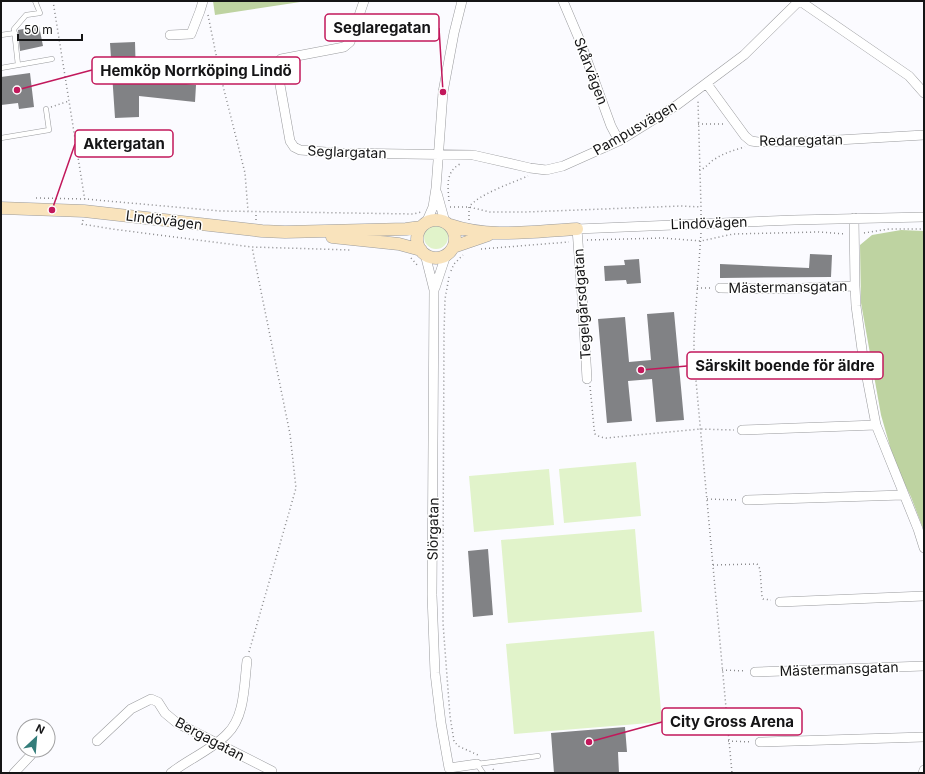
<svg xmlns="http://www.w3.org/2000/svg" width="925" height="774" font-family="Inter,sans-serif">
<style>
.green{fill:#e1f3ca}
.forest{fill:#bed3a1}
.building{fill:#818285}
.lines{fill:none;stroke-linecap:round;stroke-linejoin:round}
.service-casing{stroke:#9a9b9e;stroke-width:5.5}
.minor-casing{stroke:#9a9b9e;stroke-width:10}
.secondary-casing{stroke:#9a9b9e;stroke-width:13}
.path{stroke:#8a8a8c;stroke-width:1.5;stroke-dasharray:1 3;stroke-linecap:butt}
.service{stroke:#fff;stroke-width:4.5}
.minor{stroke:#fff;stroke-width:9}
.secondary{stroke:#f9e3bc;stroke-width:12}
.labels{text-anchor:middle;stroke-width:3;stroke-linejoin:round;paint-order:stroke}
.street-label{font-size:14px;fill:#151516;stroke:#fff}
.leader{fill:none;stroke:#c2185b;stroke-width:1.5}
.callout-dot{fill:#c2185b;stroke:#fff;stroke-width:1.5}
.callout{fill:#fff;stroke:#c2185b;stroke-width:1.5}
.callout-label{font-size:15px;text-anchor:middle;font-weight:bold;fill:#151516}
</style>
<rect width="100%" height="100%" fill="#fbfbff"/>
<path class="green" d="M424 237a12 12 0 1 1 24 0a12 12 0 1 1-24 0Z
M636 462 641 516 564 523 559 469Z
M549 469 554 525 474 532 469 476Z
M635 529 642 612 508 623 501 540Z
M654 631 662 722 514 734 506 644Z"/>
<path class="forest" d="M213 1H307L215 15Z
M901 230 924 231V531L911 497 895 464 881 415 861 303 860 245 872 235Z"/>
<path class="building" d="M39 26 43 46 20 51 18 30Z
M135 42 136 79 196 85 195 102 139 96V117L115 118 110 43Z
M30 73 34 107 19 109 18 103 1 105V77Z
M810 254 832 255 831 277 720 278V264L809 268Z
M639 259 641 283 627 284 626 280 605 281 604 266 625 265 624 260Z
M674 312 684 420 656 422 652 379 628 381 632 421 607 423 598 319 625 317 629 362 651 360 647 314Z
M488 549 493 615 473 617 468 551Z
M625 727 627 752H618L619 773H554L551 733Z"/>
<g class="lines">
<g class="service-casing">
<path id="service" d="M1 35 15 33
M18 65 14 29 26 15 40 13 35 1
M1 68 52 59
M1 138 49 130 46 109
M483 773 477 764 538 756"/>
</g>
<g class="minor-casing">
<path id="minor" d="M364 1 350 42 344 47 281 59 277 63V68L290 141 294 147 300 150 339 153 473 155 530 168 546 170 563 166 619 141 677 105 744 55 799 1
M563 1 580 41 611 126 619 141
M800 1 909 76 924 93
M170 35 191 34 200 11 203 1
M707 84 745 136 751 141 758 142H803L924 135
M437 193 445 222
M854 218 855 286 856 306 863 357 876 425 918 529 924 548
M426 223 433 207 436 188 443 92 454 33 462 1
M425 254 434 290 432 595 435 673 441 723 449 768 477 764
M435 288 446 255
M720 288 776 289 855 286
M728 362 863 357
M587 379 583 309 577 229 794 220 924 217
M742 430 876 425
M747 500 903 495
M780 602 924 596
M755 672 924 666
M97 741 131 709 151 699 158 702 165 713 177 723 272 771
M760 742 924 737
M14 773 31 755
M171 773C187 760 213 749 227 734 245 717 244 685 247 661
M923 773 924 770"/>
</g>
<g class="secondary-casing">
<path id="secondary" d="M1 208 84 211 262 231 285 232 406 229 421 227
M417 239a19 19 0 1 1 38 0a19 19 0 1 1-38 0Z
M450 225C490 239 535 231 577 229
M332 237 399 244 421 250
M453 247 488 235"/>
</g>
<path class="path" d="M53 1 85 201
M208 15 220 74 245 173 248 211
M51 107 69 101
M698 124H724
M699 170C706 169 709 162 715 159 724 153 734 150 745 147
M36 198 85 199 220 211 413 214 421 212
M449 201C448 187 445 172 460 164
M450 207H469L490 212H526L681 206 701 207 698 101
M701 215V207
M83 220 82 224 112 229 252 247 351 250
M256 220V212
M469 220V207C479 194 512 183 528 176
M701 233 694 336V359L732 773
M864 233 889 229H924
M587 240 663 238 701 241 733 234 819 232 846 234
M481 249 569 242
M411 258 418 266
M451 271 454 264 463 255
M449 277 445 299 444 333 443 565V623L446 663 450 716 454 741 458 746 478 755
M697 288H711
M694 359 720 361
M590 386 594 428 595 434 600 437 606 438 700 429 734 430
M707 499 739 500
M713 565 757 564 760 569 762 597 763 599 771 600
M249 652 296 488 290 434 252 247
M722 670 746 671
M728 741 752 742
M493 769 496 773"/>
<use href="#service" class="service"/>
<use href="#minor" class="minor"/>
<use href="#secondary" class="secondary"/>
</g>
<g class="labels">
<g class="street-label">
<text transform="translate(591 71) rotate(69)" y="5">Skårvägen</text>
<text transform="translate(635 128) rotate(-30)" y="5">Pampusvägen</text>
<text transform="translate(801 140) rotate(-1)" y="5">Redaregatan</text>
<text transform="translate(347 152) rotate(2)" y="5">Seglargatan</text>
<text transform="translate(164 220) rotate(7)" y="5">Lindövägen</text>
<text transform="translate(709 223) rotate(-2)" y="5">Lindövägen</text>
<text transform="translate(788 287) rotate(-1)" y="5">Mästermansgatan</text>
<text transform="translate(582 304) rotate(-94)" y="5">Tegelgårsdgatan</text>
<text transform="translate(433 529) rotate(-89)" y="5">Slörgatan</text>
<text transform="translate(839 669) rotate(-2)" y="5">Mästermansgatan</text>
<text transform="translate(210 739) rotate(28)" y="5">Bergagatan</text>
</g>
</g>
<path class="leader" d="M443 92L439 28M17 90L92 70M52 210L75 144M641 370L687 366M589 742L662 722"/>
<g class="callout-dot">
<circle cx="443" cy="92" r="4"/>
<circle cx="17" cy="90" r="4"/>
<circle cx="52" cy="210" r="4"/>
<circle cx="641" cy="370" r="4"/>
<circle cx="589" cy="742" r="4"/>
</g>
<g class="callout">
<rect x="325" y="14" width="114" height="27" rx="4"/>
<rect x="92" y="57" width="208" height="27" rx="4"/>
<rect x="75" y="130" width="98" height="27" rx="4"/>
<rect x="687" y="352" width="196" height="27" rx="4"/>
<rect x="662" y="708" width="140" height="27" rx="4"/>
</g>
<g class="callout-label">
<text x="382" y="33">Seglaregatan</text>
<text x="196" y="76">Hemköp Norrköping Lindö</text>
<text x="124" y="149">Aktergatan</text>
<text x="785" y="371">Särskilt boende för äldre</text>
<text x="732" y="727">City Gross Arena</text>
</g>
<rect width="925" height="774" fill="none" stroke="#151516" stroke-width="4"/>
<g transform="translate(36 738) rotate(26)"><circle r="19" fill="#ffffff" stroke="#a1a1a2"/>
<path d="M0-3L7 15L0 10L-7 15Z" fill="#347d7a"/>
<text y="-6" font-size="11" font-weight="bold" text-anchor="middle" fill="#151516">N</text>
</g>
<path d="M18 34v6h64v-6" fill="none" stroke="#151516" stroke-width="2"/>
<text x="24" y="34" font-size="12" fill="#151516" stroke="#ffffff" stroke-width="3" paint-order="stroke">50 m</text>
</svg>
